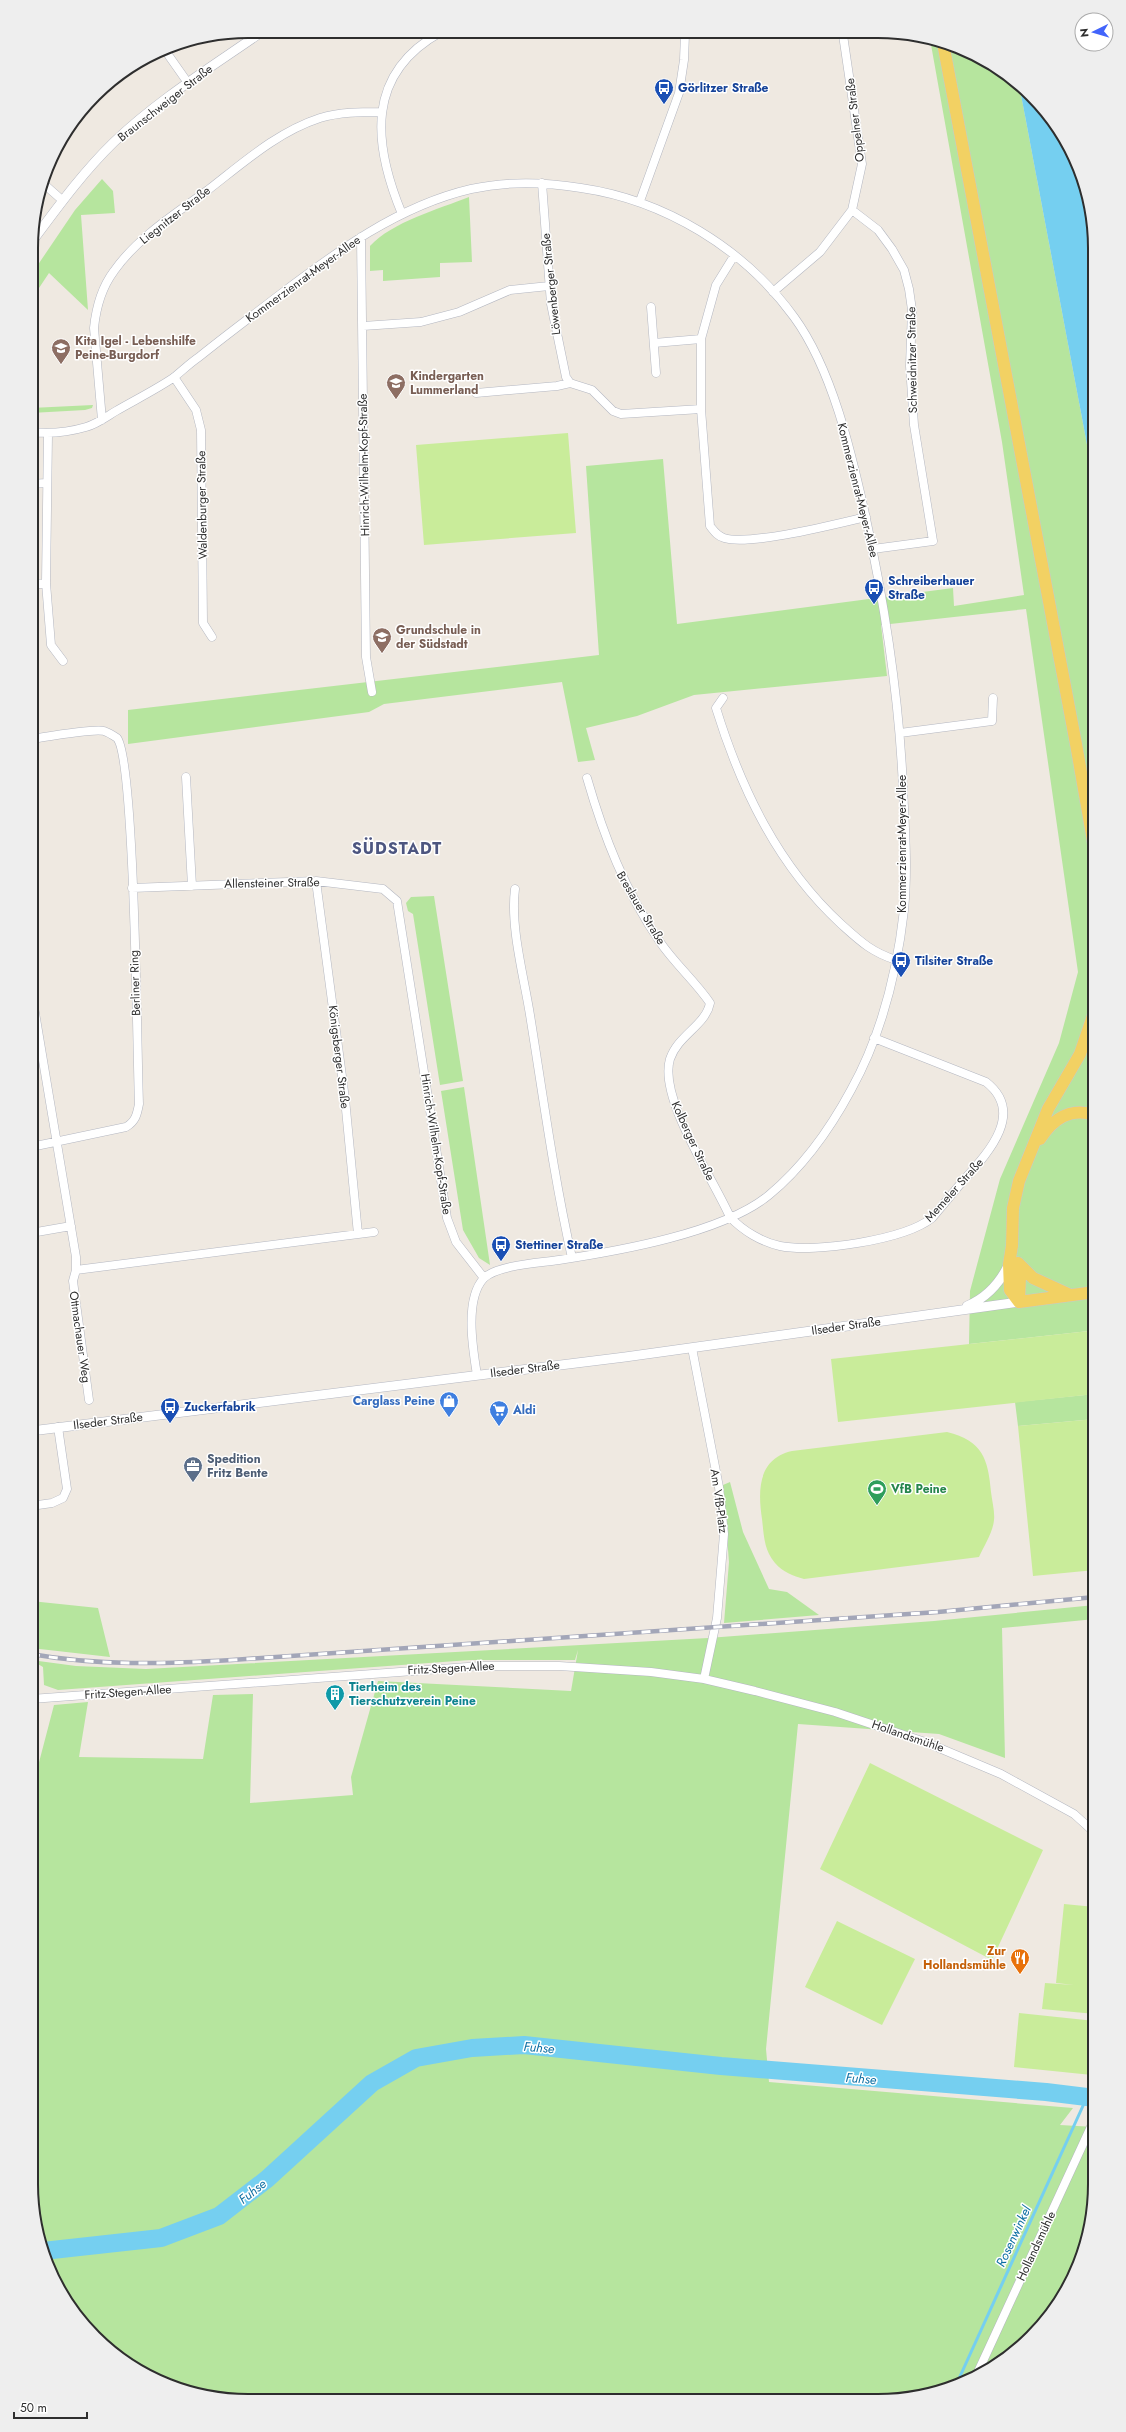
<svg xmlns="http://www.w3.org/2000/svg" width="1126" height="2432" font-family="Jost,sans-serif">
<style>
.green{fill:#b6e59e}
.pitch{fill:#c9ec9a}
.water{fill:#75cff0}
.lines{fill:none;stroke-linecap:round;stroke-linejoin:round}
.stream{stroke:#75cff0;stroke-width:3}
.river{stroke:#75cff0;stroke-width:18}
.minor-casing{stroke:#b4b7c1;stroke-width:9}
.tertiary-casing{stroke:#b4b7c1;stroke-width:10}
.primary-casing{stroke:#c9c9c9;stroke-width:13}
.minor{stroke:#fff;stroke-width:8}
.tertiary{stroke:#fff;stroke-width:9}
.primary{stroke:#f2d163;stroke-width:12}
.rail-casing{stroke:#a3a6b8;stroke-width:4.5}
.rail{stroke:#fff;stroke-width:3;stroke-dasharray:9;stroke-linecap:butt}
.labels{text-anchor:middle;stroke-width:3;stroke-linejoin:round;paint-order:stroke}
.transit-label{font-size:12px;font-weight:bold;fill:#164399;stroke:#fff;text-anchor:start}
.street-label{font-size:12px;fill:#2e2e2e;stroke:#fff}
.education-label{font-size:12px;font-weight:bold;fill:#785e54;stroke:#fff;text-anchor:start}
.shop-label{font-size:12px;font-weight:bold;fill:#366cbe;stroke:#fff;text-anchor:end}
.service-label{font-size:12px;font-weight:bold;fill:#4e5e75;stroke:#fff;text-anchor:start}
.leisure-label{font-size:12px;font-weight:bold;fill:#27864d;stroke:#fff;text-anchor:start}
.culture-label{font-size:12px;font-weight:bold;fill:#0d838f;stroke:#fff;text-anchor:start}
.food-label{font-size:12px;font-weight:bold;fill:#c56008;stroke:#fff;text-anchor:end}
.water-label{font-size:13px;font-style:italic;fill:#0d6fa3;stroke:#fff}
.district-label{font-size:16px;font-weight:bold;letter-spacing:1px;fill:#4d5680;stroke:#fff}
.rim{fill:none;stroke:#2e2e2e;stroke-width:2}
</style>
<rect width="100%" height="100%" fill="#efe9e1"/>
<path class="green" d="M930 39 974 53 1019 84 1095 487V1386L1089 1331 969 1344 970 1291 1000 1179 1059 1043 1078 972 1026 609 881 625 887 676 694 695 637 716 586 728 595 760 578 762 562 682 384 704 369 712 128 744V710L599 655 586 466 663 459 677 624 953 588 954 606 1024 595 1002 442Z
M102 179 113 191 115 213 81 215 88 310 49 273 31 300V275L75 210Z
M469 197 472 262 440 263V277L383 281V270L370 271V246C392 222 439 209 469 197Z
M93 405 92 408 85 410 31 413V408Z
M434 896 463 1081 440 1085 413 914 408 911 406 903 411 897Z
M464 1087 490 1265 479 1258 463 1230 441 1091Z
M1095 1394V1419L1018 1426 1015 1402Z
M730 1482 743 1532 769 1589 787 1592 819 1615 724 1623 729 1562 723 1485Z
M31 1601 98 1608 110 1657 31 1648Z
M1095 1605V1619L1002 1628 1005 1758 939 1734 798 1724 766 2049 769 2082 1073 2108 1060 2125 1095 2127V2198L1078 2267 1041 2327 998 2365 934 2394 878 2401 206 2397 152 2379 105 2347 60 2293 38 2240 31 2184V1793L54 1705 88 1702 79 1757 203 1759 213 1695 253 1694 250 1803 353 1795 351 1777 378 1681 571 1691 578 1650 575 1660H470L58 1690 44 1685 43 1667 31 1660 76 1666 146 1669 708 1638 934 1621Z"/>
<path class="pitch" d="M568 433 576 533 424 545 416 445Z
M1089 1331 1095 1394 838 1422 831 1359Z
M1095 1419V1570L1033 1576 1018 1426Z
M947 1432C983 1441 988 1459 991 1492 992 1501 995 1512 994 1520 993 1532 984 1546 979 1557L804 1579C793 1576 783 1572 775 1563 764 1550 764 1536 762 1519 758 1492 757 1459 792 1451Z
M870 1763 1043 1850 992 1960 820 1869Z
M1064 1904 1095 1907V2014L1042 2009 1045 1983 1074 1985 1056 1983Z
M837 1921 915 1959 882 2025 805 1987Z
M1019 2013 1095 2021 1092 2075 1014 2067Z"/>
<path class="water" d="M1019 84 1059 128 1088 192 1095 248V487Z"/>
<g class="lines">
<path class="stream" d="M957 2383 1087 2097"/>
<path class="river" d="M43 2251 161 2238 219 2216 267 2179 372 2083 416 2058 472 2048 524 2045 721 2066 1046 2092 1095 2098"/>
<g class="minor-casing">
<path id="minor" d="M166 47 169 56 188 83
M542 183 551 304 566 377 570 383 592 390 613 411 621 414 701 409
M45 185 62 200
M640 201 679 93 684 60 685 34
M852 210 878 230 892 249 904 270 909 289 912 310 910 366 914 425 933 541 873 549
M402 214C373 144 365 74 441 32
M361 237 366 657 372 692
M734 256 716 285 701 339V409L710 526C714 531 717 536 724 538 750 546 836 524 866 517
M773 292 820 252 852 210 862 164 843 35
M651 307 656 373
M363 326 421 322 459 312 510 290 549 286
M654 343 701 339
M174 377 196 410 201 430 203 623 212 637
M476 393 557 386 570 383
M102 420 94 328C96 308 102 287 114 271 138 237 175 214 208 190 243 163 277 132 320 118 340 112 360 112 381 112
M31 432C49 434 69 432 86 427 97 424 106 417 116 411 135 400 155 390 173 378 182 371 190 363 199 357 225 336 252 316 278 296 336 252 398 206 471 189 507 181 545 182 581 188 664 200 744 248 794 317 832 369 851 451 865 514 885 605 899 696 903 788 905 829 908 870 904 910 897 972 881 1036 851 1090 830 1129 803 1167 769 1195 723 1233 618 1251 559 1260 540 1263 498 1265 484 1278 464 1299 473 1350 477 1375
M48 434 46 583 51 645 63 661
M31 484 46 483
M31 585 46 583
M723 698 716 708C741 789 778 866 841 924 860 941 871 952 896 960
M900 733 992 721 993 698
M186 777 192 886
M587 778C604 837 625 891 660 942 675 964 696 982 710 1003 706 1025 678 1035 670 1059 658 1098 714 1180 730 1217 743 1231 762 1242 780 1246 815 1253 904 1240 932 1218 942 1206 952 1194 962 1182 985 1156 1027 1114 986 1082L874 1038
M316 881 345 1099 358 1234
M132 888 316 881 383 889 397 901 447 1218 456 1242 484 1278
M515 889C510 927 524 977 530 1015 543 1096 554 1178 572 1258
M31 989 76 1257V1270L73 1281 89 1400
M31 1147 126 1127C136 1121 137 1114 139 1104 137 1057 135 759 117 738 114 736 107 732 104 731 94 728 45 737 31 739
M31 1233 71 1226
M76 1270 374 1232
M692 1348 719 1487 724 1534 717 1618 704 1679
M31 1506 52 1503 63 1498 67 1489 58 1427
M31 1699 481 1666H559L651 1672 704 1679 755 1691 835 1712 925 1742 1001 1774 1074 1814 1095 1833
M977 2374 1095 2118"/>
</g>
<g class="tertiary-casing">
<path id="tertiary" d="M31 243C57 208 83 172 114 142 159 99 213 66 263 31
M967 1306C986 1298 1000 1283 1009 1264
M31 1431 625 1357 1019 1302"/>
</g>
<g class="primary-casing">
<path id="primary" d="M943 43 1076 744 1095 852
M1040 1139C1053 1119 1070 1107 1095 1115
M1018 1263 1033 1278 1070 1295
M1018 1263 1020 1277 1019 1302
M1019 1302 1010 1290 1009 1264 1012 1246 1013 1208 1019 1181 1048 1109 1080 1054 1095 1010
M1019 1302 1095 1292"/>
</g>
<use href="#minor" class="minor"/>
<use href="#tertiary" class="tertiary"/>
<use href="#primary" class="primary"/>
<g class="rail-casing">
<path id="rail" d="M31 1654C98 1666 164 1664 232 1660L938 1612 1095 1597"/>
</g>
<use href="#rail" class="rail"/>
</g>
<defs>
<g id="bus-pin" transform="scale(1)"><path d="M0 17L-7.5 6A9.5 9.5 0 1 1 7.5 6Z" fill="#1a4fb4" stroke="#fff"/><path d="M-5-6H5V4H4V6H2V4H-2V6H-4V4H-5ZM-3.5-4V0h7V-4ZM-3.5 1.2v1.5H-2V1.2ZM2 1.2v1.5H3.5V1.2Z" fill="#fff"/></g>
<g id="school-pin" transform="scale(1)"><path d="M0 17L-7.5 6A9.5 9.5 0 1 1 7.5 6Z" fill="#8d6e63" stroke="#fff"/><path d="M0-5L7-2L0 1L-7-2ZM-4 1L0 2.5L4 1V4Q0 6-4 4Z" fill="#fff"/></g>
<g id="shop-pin" transform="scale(1)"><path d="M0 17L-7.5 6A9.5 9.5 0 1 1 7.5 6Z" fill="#3f7fe0" stroke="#fff"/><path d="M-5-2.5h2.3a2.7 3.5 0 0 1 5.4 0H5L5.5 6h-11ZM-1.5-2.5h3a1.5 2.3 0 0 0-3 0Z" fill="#fff"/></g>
<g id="supermarket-pin" transform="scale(1)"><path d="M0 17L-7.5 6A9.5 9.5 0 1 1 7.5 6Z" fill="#3f7fe0" stroke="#fff"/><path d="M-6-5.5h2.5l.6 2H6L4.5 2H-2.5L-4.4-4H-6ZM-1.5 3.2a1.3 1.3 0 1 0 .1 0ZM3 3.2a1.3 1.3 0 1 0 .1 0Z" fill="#fff"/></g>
<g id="office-pin" transform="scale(1)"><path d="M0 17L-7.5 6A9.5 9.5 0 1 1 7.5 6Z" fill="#5c6f8a" stroke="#fff"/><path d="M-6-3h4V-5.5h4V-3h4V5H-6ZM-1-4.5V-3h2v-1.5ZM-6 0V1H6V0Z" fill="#fff"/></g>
<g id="stadium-pin" transform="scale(1)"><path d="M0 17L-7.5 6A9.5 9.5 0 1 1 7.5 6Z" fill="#2e9e5b" stroke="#fff"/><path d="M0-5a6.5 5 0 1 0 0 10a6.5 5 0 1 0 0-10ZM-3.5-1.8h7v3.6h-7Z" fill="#fff"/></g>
<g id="building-pin" transform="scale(1)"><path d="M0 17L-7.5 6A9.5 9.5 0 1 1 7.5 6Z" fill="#0f9aa8" stroke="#fff"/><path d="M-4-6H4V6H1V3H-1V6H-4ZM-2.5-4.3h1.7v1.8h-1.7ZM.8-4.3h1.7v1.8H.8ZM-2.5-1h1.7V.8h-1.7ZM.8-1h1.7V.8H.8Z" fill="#fff"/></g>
<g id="restaurant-pin" transform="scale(1)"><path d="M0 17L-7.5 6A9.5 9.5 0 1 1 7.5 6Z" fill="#e8710a" stroke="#fff"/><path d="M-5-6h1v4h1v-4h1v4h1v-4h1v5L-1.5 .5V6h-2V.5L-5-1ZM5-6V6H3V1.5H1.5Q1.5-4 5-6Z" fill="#fff"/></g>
</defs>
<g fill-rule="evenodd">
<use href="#bus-pin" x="664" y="88"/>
<use href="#school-pin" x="61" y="348"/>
<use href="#school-pin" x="396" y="383"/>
<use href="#bus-pin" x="874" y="588"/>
<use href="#school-pin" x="382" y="637"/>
<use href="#bus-pin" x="901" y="961"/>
<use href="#bus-pin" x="501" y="1245"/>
<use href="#shop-pin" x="449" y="1401"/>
<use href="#bus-pin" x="170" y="1407"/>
<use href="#supermarket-pin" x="499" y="1410"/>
<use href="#office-pin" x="193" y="1466"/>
<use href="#stadium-pin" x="877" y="1489"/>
<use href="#building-pin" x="335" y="1694"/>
<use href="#restaurant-pin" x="1020" y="1958"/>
</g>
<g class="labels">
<g class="transit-label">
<text x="678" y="92">Görlitzer Straße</text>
<text x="888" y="585">Schreiberhauer<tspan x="888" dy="14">Straße</tspan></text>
<text x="915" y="965">Tilsiter Straße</text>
<text x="515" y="1249">Stettiner Straße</text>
<text x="184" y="1411">Zuckerfabrik</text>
</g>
<g class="street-label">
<text transform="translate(165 103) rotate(-38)" y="4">Braunschweiger Straße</text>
<text transform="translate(855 120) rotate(-97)" y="4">Oppelner Straße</text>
<text transform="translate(175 215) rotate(-38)" y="4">Liegnitzer Straße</text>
<text transform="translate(303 279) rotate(-36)" y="4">Kommerzienrat-Meyer-Allee</text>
<text transform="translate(551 284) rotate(-96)" y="4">Löwenberger Straße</text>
<text transform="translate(912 360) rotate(-91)" y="4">Schweidnitzer Straße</text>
<text transform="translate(364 465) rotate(-91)" y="4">Hinrich-Wilhelm-Kopf-Straße</text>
<text transform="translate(858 490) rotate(76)" y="4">Kommerzienrat-Meyer-Allee</text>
<text transform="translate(202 505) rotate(-91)" y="4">Waldenburger Straße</text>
<text transform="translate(902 844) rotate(-90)" y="4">Kommerzienrat-Meyer-Allee</text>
<text transform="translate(272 883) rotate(-1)" y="4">Allensteiner Straße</text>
<text transform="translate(641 908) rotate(59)" y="4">Breslauer Straße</text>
<text transform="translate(135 983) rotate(-92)" y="4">Berliner Ring</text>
<text transform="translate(339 1057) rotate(83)" y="4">Königsberger Straße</text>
<text transform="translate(693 1141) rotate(65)" y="4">Kolberger Straße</text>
<text transform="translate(436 1144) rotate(81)" y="4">Hinrich-Wilhelm-Kopf-Straße</text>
<text transform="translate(954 1190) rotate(-48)" y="4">Memeler Straße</text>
<text transform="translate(846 1326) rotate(-8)" y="4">Ilseder Straße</text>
<text transform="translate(80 1337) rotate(82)" y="4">Ottmachauer Weg</text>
<text transform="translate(525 1369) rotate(-7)" y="4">Ilseder Straße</text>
<text transform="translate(108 1421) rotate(-7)" y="4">Ilseder Straße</text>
<text transform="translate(719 1501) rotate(82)" y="4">Am VfB-Platz</text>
<text transform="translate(451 1668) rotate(-3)" y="4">Fritz-Stegen-Allee</text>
<text transform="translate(128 1692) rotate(-4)" y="4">Fritz-Stegen-Allee</text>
<text transform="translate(908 1736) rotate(19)" y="4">Hollandsmühle</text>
<text transform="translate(1036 2246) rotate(-65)" y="4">Hollandsmühle</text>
</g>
<g class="education-label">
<text x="75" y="345">Kita Igel - Lebenshilfe<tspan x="75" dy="14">Peine-Burgdorf</tspan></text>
<text x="410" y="380">Kindergarten<tspan x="410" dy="14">Lummerland</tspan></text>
<text x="396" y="634">Grundschule in<tspan x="396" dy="14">der Südstadt</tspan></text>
</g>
<g class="shop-label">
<text x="435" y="1405">Carglass Peine</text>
<text x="513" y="1414" text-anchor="start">Aldi</text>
</g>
<g class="service-label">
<text x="207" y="1463">Spedition<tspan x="207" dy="14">Fritz Bente</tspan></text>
</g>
<g class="leisure-label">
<text x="891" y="1493">VfB Peine</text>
</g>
<g class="culture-label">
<text x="349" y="1691">Tierheim des<tspan x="349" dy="14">Tierschutzverein Peine</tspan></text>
</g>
<g class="food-label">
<text x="1006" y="1955">Zur<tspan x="1006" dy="14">Hollandsmühle</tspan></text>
</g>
<g class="water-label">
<text transform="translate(539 2047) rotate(5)" y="5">Fuhse</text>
<text transform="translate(861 2078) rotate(5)" y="5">Fuhse</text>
<text transform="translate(252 2191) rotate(-38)" y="5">Fuhse</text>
<text transform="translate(1013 2236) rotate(-65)" y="5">Rosenwinkel</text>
</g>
<g class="district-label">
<text x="397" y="854">SÜDSTADT</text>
</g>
</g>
<path d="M0 0H1126V2432H0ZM248 38H878A210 210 0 0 1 1088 248V2184A210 210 0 0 1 878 2394H248A210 210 0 0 1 38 2184V248A210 210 0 0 1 248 38Z" fill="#eee" fill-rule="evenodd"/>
<path class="rim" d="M248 38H878A210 210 0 0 1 1088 248V2184A210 210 0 0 1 878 2394H248A210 210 0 0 1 38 2184V248A210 210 0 0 1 248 38Z"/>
<g transform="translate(1094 32) rotate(265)"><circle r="19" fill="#ffffff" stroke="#ababab"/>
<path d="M0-3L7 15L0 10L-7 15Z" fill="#4264fb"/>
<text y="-6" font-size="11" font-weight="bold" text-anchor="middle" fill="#2e2e2e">N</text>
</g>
<path d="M14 2412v6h73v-6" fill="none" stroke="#2e2e2e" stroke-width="2"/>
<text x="20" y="2412" font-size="12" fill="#2e2e2e" stroke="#ffffff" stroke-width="3" paint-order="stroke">50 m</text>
</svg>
